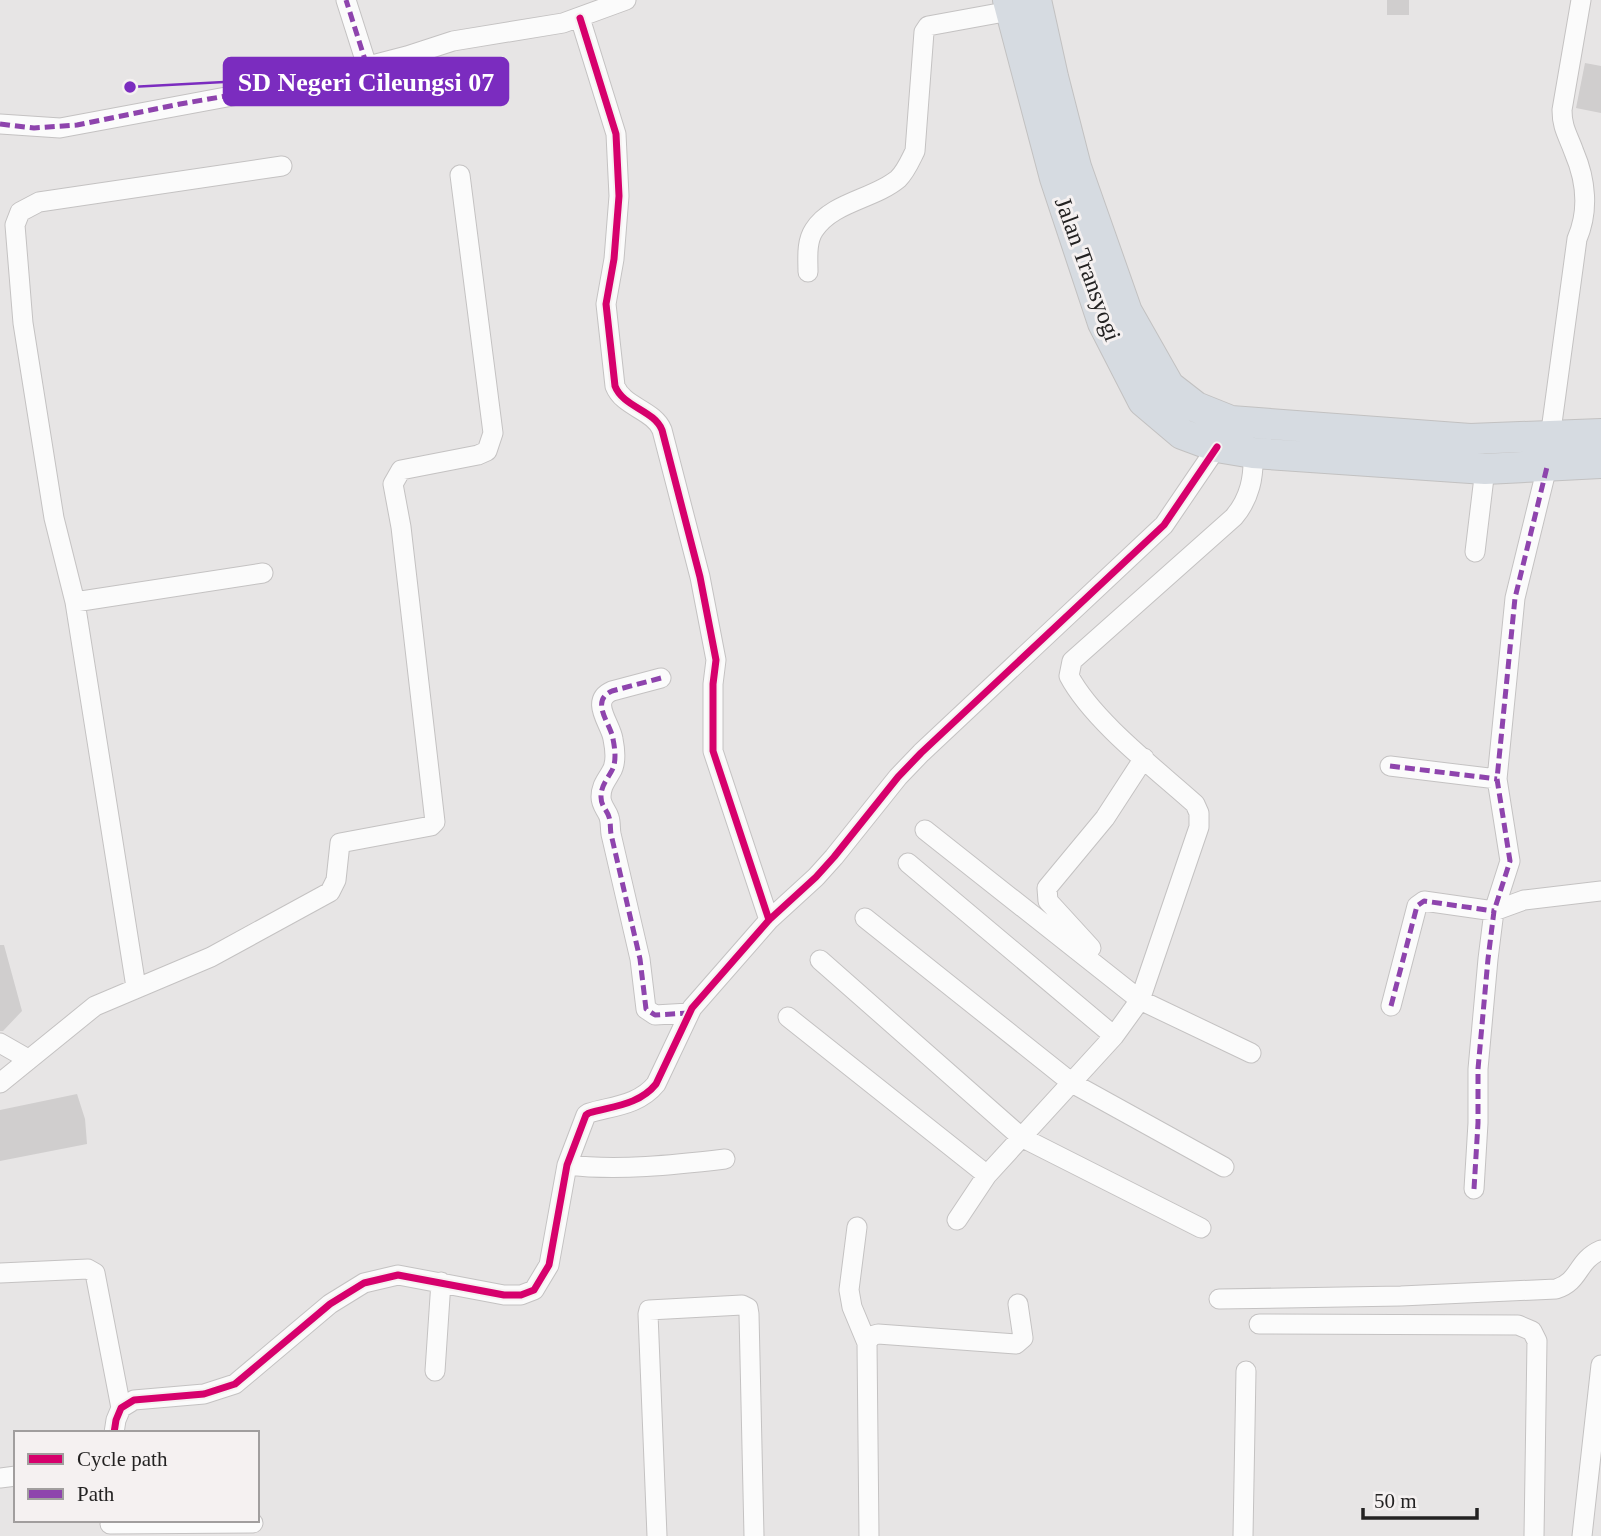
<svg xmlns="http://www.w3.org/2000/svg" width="1601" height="1536" font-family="Georgia,serif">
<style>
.building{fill:#d0cece}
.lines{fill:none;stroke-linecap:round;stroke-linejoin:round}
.minor-casing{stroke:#c4c2c2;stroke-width:21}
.highway-casing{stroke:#c2c1c1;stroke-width:32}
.minor{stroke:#fbfbfb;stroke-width:19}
.highway{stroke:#d6dbe1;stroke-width:30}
.quiet{stroke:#8e44ad;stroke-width:5;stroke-dasharray:10 5;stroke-linecap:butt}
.cycleway-casing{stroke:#f5f1f1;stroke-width:11}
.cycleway{stroke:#d6006c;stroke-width:7}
.labels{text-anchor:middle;stroke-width:6;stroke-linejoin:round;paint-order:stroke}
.street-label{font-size:24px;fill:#232222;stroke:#f5f1f1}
.leader{fill:none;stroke:#7b2cbf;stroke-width:2.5}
.callout-dot{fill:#7b2cbf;stroke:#f5f1f1;stroke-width:2.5}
.callout{fill:#7b2cbf;stroke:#7b2cbf;stroke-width:2.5}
.callout-label{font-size:26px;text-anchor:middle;font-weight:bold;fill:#fff}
</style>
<rect width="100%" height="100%" fill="#e7e5e5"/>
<path class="building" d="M1387 0H1409V15H1387Z
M1585 63 1601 66V113L1576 108Z
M0 945H4L22 1011 3 1031H0Z
M77 1094 85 1119 87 1144 0 1161V1110Z"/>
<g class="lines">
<g class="minor-casing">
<path id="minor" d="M346 0 367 66
M580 18 616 134 619 196 614 259 606 304 615 386C623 407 654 410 662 430L700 577 716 660 713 684V751L769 920
M0 124 60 128 307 82 407 56 453 41 563 23 626 0
M808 272C808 259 806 242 814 230 832 202 874 199 898 179 906 171 910 161 915 151L924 32 928 26 1010 11
M1550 438 1577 239C1589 211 1586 180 1574 152 1568 135 1562 128 1562 110L1581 0
M1475 552 1485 469
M75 602 263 573
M661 678 612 691C589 701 611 724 613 739 615 749 617 763 611 772 606 781 601 786 601 797 601 806 607 810 609 817 611 823 610 829 611 834L640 959 646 1009 655 1015 689 1013
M1390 766 1497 779
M925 830 1140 1000 1251 1053
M908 863 1114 1036
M865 918 1072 1083 1224 1167
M1091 948 1048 901 1047 888 1105 818 1144 758
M820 960 1021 1137 1201 1228
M136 987 75 602 54 518 23 323 15 225 20 212 39 202 282 166
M1391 1006 1417 906 1424 901 1494 911 1524 900 1601 891
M788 1017 987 1175
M0 1043 28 1059
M0 1083 95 1006 211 957 330 892 336 880 340 843 431 826 435 822 401 527 393 484 401 470 478 455 487 451 493 433 460 175
M567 1165C618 1171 674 1165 725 1159
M1474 1189 1478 1123V1069L1488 959 1494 911 1510 861 1497 779 1515 598 1547 467
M957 1220 987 1175 1114 1036 1140 1000 1199 827V813L1195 804C1156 769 1093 721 1069 676L1072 661 1234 517C1250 498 1254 477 1253 453
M857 1227 849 1290 852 1307 867 1343
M0 1273 88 1269 95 1273 121 1408
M1219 1299 1401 1296 1556 1289C1581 1281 1576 1261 1601 1250
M1259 1324 1518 1325 1532 1331 1537 1341 1534 1536
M435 1371 441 1282
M114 1433 116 1420 121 1408 134 1400 204 1394 235 1384 330 1304 364 1283 398 1275 504 1295H521L534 1290 549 1265 567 1165 586 1115 589 1113C613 1106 639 1105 656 1084L692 1008 769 920 816 877 834 857 898 777 921 753 1164 525 1217 447
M0 1478 16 1476
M110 1524 253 1523
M657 1536 648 1314 649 1310 742 1305 748 1308 749 1314 754 1536
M869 1536 867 1343 871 1336 878 1334 1016 1344 1023 1338 1018 1304
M1243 1536 1246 1371
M1582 1536 1601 1365"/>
</g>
<g class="highway-casing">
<path id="highway" d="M1008 0 1055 178 1103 323 1143 401 1182 434 1217 447 1253 453 1485 469 1601 463
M1036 0 1053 77 1076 167 1127 312 1169 386 1196 407 1231 421 1470 439 1601 434"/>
</g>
<use href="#minor" class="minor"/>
<use href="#highway" class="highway"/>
<path class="quiet" d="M0 124 34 128 77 125 180 104 307 82 367 66 346 0
M661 678 612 691C589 701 611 724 613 739 615 749 617 763 611 772 606 781 601 786 601 797 601 806 607 810 609 817 611 823 610 829 611 834L640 959 646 1009 655 1015 689 1013
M1390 766 1497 779
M1391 1006 1417 906 1424 901 1494 911
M1474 1189 1478 1123V1069L1488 959 1494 911 1510 861 1497 779 1515 598 1547 467"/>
<g class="cycleway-casing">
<path id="cycleway" d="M580 18 616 134 619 196 614 259 606 304 615 386C623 407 654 410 662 430L700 577 716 660 713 684V751L769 920
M114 1433 116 1420 121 1408 134 1400 204 1394 235 1384 330 1304 364 1283 398 1275 504 1295H521L534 1290 549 1265 567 1165 586 1115 589 1113C613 1106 639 1105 656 1084L692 1008 769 920 816 877 834 857 898 777 921 753 1164 525 1217 447"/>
</g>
<use href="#cycleway" class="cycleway"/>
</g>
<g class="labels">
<g class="street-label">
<text transform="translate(1088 269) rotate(70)" y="8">Jalan Transyogi</text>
</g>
</g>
<path class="leader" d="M130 87L224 82"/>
<circle class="callout-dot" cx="130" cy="87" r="7"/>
<rect class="callout" x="224" y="58" width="284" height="47" rx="7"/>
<g class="callout-label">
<text x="366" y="91">SD Negeri Cileungsi 07</text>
</g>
<rect x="14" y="1431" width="245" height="91" fill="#f5f1f1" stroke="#a19e9e" stroke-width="2"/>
<rect x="28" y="1454" width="35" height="10" fill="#d6006c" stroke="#a19e9e" stroke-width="2"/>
<text x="77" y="1466" font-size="21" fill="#232222">Cycle path</text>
<rect x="28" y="1489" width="35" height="10" fill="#8e44ad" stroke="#a19e9e" stroke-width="2"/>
<text x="77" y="1501" font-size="21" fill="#232222">Path</text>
<path d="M1363 1508v10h114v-10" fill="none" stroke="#232222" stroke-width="3.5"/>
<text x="1374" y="1508" font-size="21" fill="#232222" stroke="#f5f1f1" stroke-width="5" paint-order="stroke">50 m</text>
</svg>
